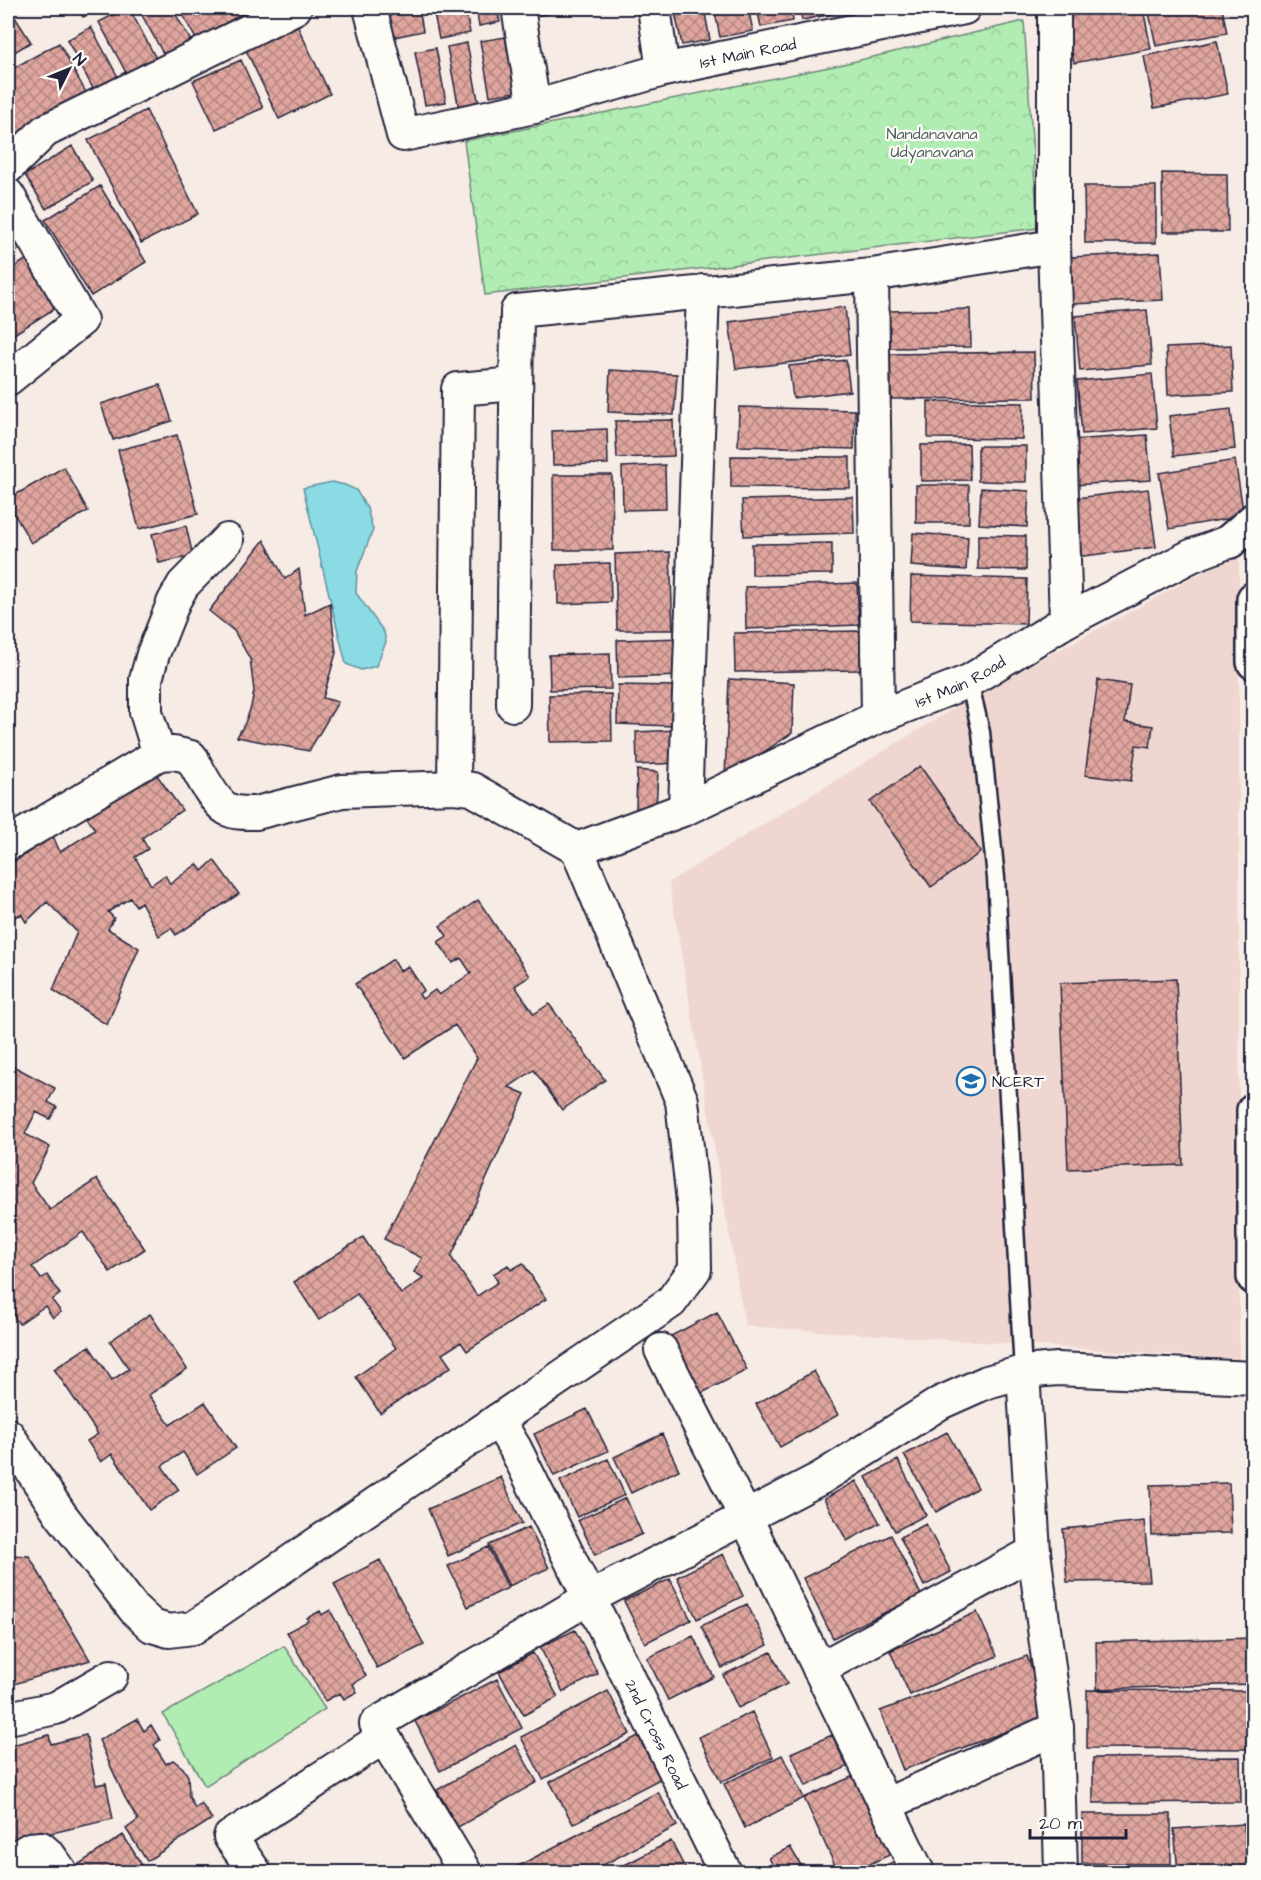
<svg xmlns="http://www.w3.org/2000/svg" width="1261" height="1880" font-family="'Architects Daughter',sans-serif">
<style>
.built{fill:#f0d6d0}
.park{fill:url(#park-crowns);stroke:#6a8877;stroke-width:1.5}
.pitch{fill:#b1edb3;stroke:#6a8877;stroke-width:1.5}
.water{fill:#8adbe4;stroke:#6091a0;stroke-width:1.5}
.building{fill:url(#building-cross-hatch);stroke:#22223b;stroke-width:1.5}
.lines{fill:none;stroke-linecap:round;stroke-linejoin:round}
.service-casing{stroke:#22223b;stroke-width:21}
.minor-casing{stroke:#22223b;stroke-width:36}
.tertiary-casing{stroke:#22223b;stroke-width:38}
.secondary-casing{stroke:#22223b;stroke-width:38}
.service{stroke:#fdfcf7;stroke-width:16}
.minor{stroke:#fdfcf7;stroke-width:32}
.tertiary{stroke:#fdfcf7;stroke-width:33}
.secondary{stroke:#fdfcf7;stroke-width:33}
.labels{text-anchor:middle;stroke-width:4.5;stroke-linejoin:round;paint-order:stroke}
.street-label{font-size:16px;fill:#22223b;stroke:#fdfcf7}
.park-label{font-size:16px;fill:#4d5f5f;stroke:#fdfcf7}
.poi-label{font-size:16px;fill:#22223b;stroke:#fdfcf7;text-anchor:start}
</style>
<defs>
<pattern id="park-crowns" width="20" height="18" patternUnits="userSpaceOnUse" patternTransform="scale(1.5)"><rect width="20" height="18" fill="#b1edb3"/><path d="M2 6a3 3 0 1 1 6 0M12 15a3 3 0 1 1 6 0" fill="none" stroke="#98cb9b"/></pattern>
<pattern id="building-cross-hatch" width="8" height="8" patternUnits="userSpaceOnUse" patternTransform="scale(1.5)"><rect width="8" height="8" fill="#dfa59e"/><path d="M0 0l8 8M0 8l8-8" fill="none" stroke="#b48682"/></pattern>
</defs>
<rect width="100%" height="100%" fill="#f7ebe5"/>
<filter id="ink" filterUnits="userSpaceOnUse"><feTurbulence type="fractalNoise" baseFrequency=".0167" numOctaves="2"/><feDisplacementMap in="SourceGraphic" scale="12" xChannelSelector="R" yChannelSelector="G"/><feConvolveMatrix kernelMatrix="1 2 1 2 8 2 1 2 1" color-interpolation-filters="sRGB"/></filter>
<g filter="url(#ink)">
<path class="built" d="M1239 553V1359L745 1326 669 882 979 693Z"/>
<path class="park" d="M1024 21 1038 228 485 295 464 141 839 65Z"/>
<path class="pitch" d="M284 1646 325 1709 205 1786 163 1714Z"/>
<path class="water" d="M332 482 345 485 356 490 367 508 373 530 357 571 356 593 384 632 386 642 376 666 361 670 346 664 303 488Z"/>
<path class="building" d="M8 8H9L31 42 8 56Z
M78 8H103L83 17Z
M127 8H129L159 64 130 80 99 22Z
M138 8H172L191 41 164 55Z
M179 8H244L246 12 196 39Z
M388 8H419L423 31 394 37Z
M433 8H465L470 33 439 39Z
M476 8H497L500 22 479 26Z
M533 8H582L535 16Z
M674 8H704L710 40 682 45Z
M714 8H748L753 31 720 37Z
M757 8H791L793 21 761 27Z
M800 8H832L833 14 802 20Z
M1112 8H1143L1151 49 1074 63 1065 16Z
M1148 8H1222L1227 33 1156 46Z
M297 25 330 94 279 119 246 50Z
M91 27 119 79 95 92 67 40Z
M505 37 516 92 490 96 480 41Z
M1217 41 1228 94 1154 108 1144 56Z
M59 43 90 100 8 145V71Z
M467 43 479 105 459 109 447 47Z
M436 48 446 102 425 105 415 52Z
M241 60 263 108 216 129 193 81Z
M146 110 198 214 141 243 88 140Z
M72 146 93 181 46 209 25 175Z
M1162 173 1227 174 1228 232H1163Z
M100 186 146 262 91 296 45 220Z
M1084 186H1156V243H1085Z
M8 222 23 247 8 257Z
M1160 253 1163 300 1072 304 1070 257Z
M27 259 57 307 8 338V271Z
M845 307 850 355 736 369 729 322Z
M970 309 971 347 890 348 889 311Z
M1147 310 1152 365 1080 371 1075 316Z
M1231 345 1233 392 1168 395 1166 348Z
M1034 352 1035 398 891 399 890 354Z
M846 360 850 391 793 398 789 366Z
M610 370 677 374 674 415 608 412Z
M1152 374 1157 428 1082 434 1077 381Z
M160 385 172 421 113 440 101 404Z
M928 401 1023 403 1022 439 928 438Z
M739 407 855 410 854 449 738 446Z
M1231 409 1235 449 1174 456 1169 416Z
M673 420 674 456 617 458 615 421Z
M607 429 608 464 553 465 552 431Z
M177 435 198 514 139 529 118 450Z
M1147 435 1151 480 1074 485 1070 440Z
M969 444 970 480 921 481V445Z
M978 446H1026V482L978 481Z
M731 456 850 457V488L731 487Z
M1235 460 1244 516 1169 529 1159 473Z
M665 465 666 509 623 510 622 467Z
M64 467 88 511 31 543 8 503V499Z
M553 475H612L613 550H554Z
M916 485H969V523H916Z
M981 488 1029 491 1027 527 979 524Z
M1148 489 1156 547 1076 557 1069 499Z
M853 497 854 533 744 536 742 500Z
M186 526 193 556 159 563 152 534Z
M913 533 968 537 966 570 911 566Z
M978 535 1026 536V570L978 569Z
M264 540 285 579 299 569 305 615 330 603 336 653 323 698 338 702 309 751 237 737 245 723 251 707 254 691 250 659 234 631 209 611Z
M832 543V574L752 575V544Z
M670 552 673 630H617L615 554Z
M610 563 611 602 558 604 557 565Z
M911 576 1027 579 1026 624 910 621Z
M857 583 859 625 746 629 745 587Z
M860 631V670L735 672 734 633Z
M682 638 683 676 618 678 617 640Z
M610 653 611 689 550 690 549 655Z
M729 679 794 683 792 733 725 778Z
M1098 680 1130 685 1125 722 1153 726 1150 747 1136 745 1131 781 1085 775Z
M618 685 673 686 672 726 617 724Z
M611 694 612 741 550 742 549 695Z
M677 730 679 763 637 765 636 732Z
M920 766 981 852 931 887 870 802Z
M637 770 658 772 656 809 636 808Z
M154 771 182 810 142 838 148 849 135 857 151 885 165 875 170 884 197 864 202 871 214 860 239 894 176 935 171 928 159 936 141 902 136 906 130 898 108 912 114 918 108 929 139 948 107 1025 53 990 77 932 47 902 26 922 21 914 8 920V866L53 836 60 852 95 830 85 814Z
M478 900 530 976 515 986 534 1014 549 1004 605 1080 562 1110 534 1070 509 1087 525 1094 451 1257 477 1296 498 1282 493 1274 508 1265 511 1270 523 1263 546 1299 467 1351 461 1342 442 1354 451 1367 380 1413 356 1377 396 1348 357 1294 319 1320 294 1282 363 1237 401 1294 424 1278 414 1272 422 1258 384 1239 477 1058 455 1025 405 1058 355 984 393 959 400 971 408 966 424 990 419 994 422 999 435 990 439 995 471 973 461 958 453 963 438 942 447 936 440 926Z
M1176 979 1183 1165 1068 1169 1060 983Z
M13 1066 55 1088 48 1102 57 1107 50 1119 36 1112 25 1134 50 1147 31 1183 50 1210 97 1179 145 1249 110 1272 83 1232 32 1267 41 1279 47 1275 60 1294 52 1300 61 1312 53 1318 45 1306 19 1324 8 1306V1076Z
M717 1312 747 1370 698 1395 669 1337Z
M150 1314 187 1369 149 1395 170 1425 205 1402 236 1448 197 1474 183 1452 162 1466 179 1490 149 1510 112 1454 101 1462 87 1441 98 1434 54 1369 89 1346 112 1380 129 1369 110 1341Z
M814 1371 838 1415 780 1447 756 1404Z
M587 1409 608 1451 554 1476 534 1434Z
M947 1432 978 1488 936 1512 904 1455Z
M662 1434 679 1470 631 1493 614 1457Z
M608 1459 625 1495 577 1517 560 1481Z
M898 1460 926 1515 895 1531 866 1477Z
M501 1477 522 1523 448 1556 428 1509Z
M856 1481 880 1523 847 1541 824 1499Z
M1229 1483 1231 1533 1152 1535 1150 1485Z
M626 1498 642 1534 595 1555 578 1520Z
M1144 1521 1150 1581 1067 1582 1063 1529Z
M926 1524 951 1572 924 1586 900 1537Z
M529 1527 549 1568 509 1586 489 1545Z
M891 1535 921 1595 833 1638 803 1578Z
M488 1547 508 1588 468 1607 448 1566Z
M723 1554 743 1596 697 1619 677 1577Z
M8 1555 29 1556 90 1660 8 1686Z
M380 1560 424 1645 377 1668 334 1584Z
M670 1579 691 1620 645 1643 624 1601Z
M747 1604 768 1645 722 1668 701 1626Z
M330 1610 366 1676 353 1684 357 1692 344 1699 340 1693 325 1701 287 1632 308 1621 307 1618 320 1611 322 1615Z
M977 1612 997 1656 910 1695 890 1651Z
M575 1630 598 1674 563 1692 540 1647Z
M693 1636 714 1677 668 1700 647 1658Z
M1254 1638V1684L1097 1689 1096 1642Z
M771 1652 787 1684 738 1708 723 1675Z
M533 1653 558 1697 524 1715 499 1672Z
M1027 1656 1050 1715 903 1770 880 1711Z
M497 1679 522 1728 440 1771 415 1721Z
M1087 1690 1254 1691V1749L1087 1748Z
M608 1691 630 1734 543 1779 521 1737Z
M752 1712 773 1757 721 1782 699 1737Z
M137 1719 144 1731 151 1725 160 1740 154 1745 166 1764 173 1760 183 1768 188 1776 189 1796 195 1808 201 1803 212 1819 147 1861 126 1829 138 1820 124 1796 99 1740Z
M49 1735 51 1744 86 1735 96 1785 106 1783 113 1819 8 1843V1754L14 1753 12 1745Z
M832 1735 847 1767 806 1786 791 1753Z
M638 1736 660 1779 573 1824 550 1782Z
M516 1745 537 1782 458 1827 437 1790Z
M782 1755 804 1798 745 1828 724 1784Z
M1240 1757 1241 1802 1093 1803V1758Z
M858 1774 894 1853 852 1872H838L804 1798Z
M658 1792 677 1826 590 1872H507Z
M1082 1814H1171V1864L1082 1863Z
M1244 1824 1248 1872H1178L1174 1829Z
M123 1835 142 1865 131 1872H71L70 1870Z
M671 1841 687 1872H611Z
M790 1847 805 1872H777L769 1858Z
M902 1858 908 1872H870Z"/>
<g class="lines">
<g class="service-casing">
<path id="service" d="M969 681 981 732 996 878 1023 1372"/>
</g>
<g class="minor-casing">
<g id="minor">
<path id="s1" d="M370 8 403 135 534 107 663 70 964 8"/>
<path d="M518 8 534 107"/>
<path d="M654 8 663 70"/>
<path d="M1054 8V246L1066 621"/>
<path d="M8 167 45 131 295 8"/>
<path d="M8 195 81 320 8 379"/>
<path d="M872 275 878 717"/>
<path d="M513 705 517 311 872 275 1054 246"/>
<path d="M159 754 146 712V679L153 654 174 601 183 585 227 540"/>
<path d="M454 787 458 389 516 384"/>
<path d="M685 809 703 291"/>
<path id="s2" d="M8 844 159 754 174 753 191 757C199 771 213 801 227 809 236 814 247 813 256 813L342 791 454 787 472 789 577 849 685 809 878 717 969 681 1066 621 1191 556 1230 541"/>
<path d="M661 1350 745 1516 918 1872"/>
<path d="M1023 1372 1034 1552 1057 1728 1061 1872"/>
<path id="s3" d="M498 1420 515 1448 725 1872"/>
<path d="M8 1435 61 1515 134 1609 152 1626 169 1631 193 1628 671 1302 695 1269 694 1211 682 1101 577 849"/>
<path d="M819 1669 1034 1552"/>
<path d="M8 1718 56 1708 111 1676"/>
<path d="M885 1805 1057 1728"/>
<path d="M8 1862 30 1849 41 1848 49 1855 61 1872"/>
<path d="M255 1872 230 1837 384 1737"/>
<path d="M465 1872 376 1724 589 1598 821 1478 940 1403 987 1382 1023 1372 1057 1369 1254 1378"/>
</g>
</g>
<g class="tertiary-casing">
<path id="tertiary" d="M1254 599V662
M1254 1110V1277"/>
</g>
<g class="secondary-casing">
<path id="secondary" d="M1230 541 1254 520"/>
</g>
<use href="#service" class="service"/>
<use href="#minor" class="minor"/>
<use href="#tertiary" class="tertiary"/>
<use href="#secondary" class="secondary"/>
</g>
</g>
<defs>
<g id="university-ring" transform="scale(1.5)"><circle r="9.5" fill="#fdfcf7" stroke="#1f6fb2" stroke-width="1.5"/><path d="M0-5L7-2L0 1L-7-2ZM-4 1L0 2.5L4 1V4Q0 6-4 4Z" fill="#1f6fb2"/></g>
</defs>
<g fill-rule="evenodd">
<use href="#university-ring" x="971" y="1081"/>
</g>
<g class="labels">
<g class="street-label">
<text dy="6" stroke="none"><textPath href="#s1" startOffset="486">1st Main Road</textPath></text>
<text dy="6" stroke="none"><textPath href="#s2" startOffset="1060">1st Main Road</textPath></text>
<text dy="6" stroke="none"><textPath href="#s3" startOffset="352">2nd Cross Road</textPath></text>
</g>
<g class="park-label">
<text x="932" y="139">Nandanavana<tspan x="932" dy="18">Udyanavana</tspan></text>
</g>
<g class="poi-label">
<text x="992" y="1087">NCERT</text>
</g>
</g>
<rect width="1261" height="1880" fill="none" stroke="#fdfcf7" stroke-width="30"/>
<rect x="15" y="15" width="1231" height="1850" fill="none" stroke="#22223b" stroke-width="2" filter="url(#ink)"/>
<g transform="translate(69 69) rotate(47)" stroke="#fdfcf7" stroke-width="4.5" paint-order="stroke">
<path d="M0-4.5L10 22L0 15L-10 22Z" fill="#22223b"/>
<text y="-9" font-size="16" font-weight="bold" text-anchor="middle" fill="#22223b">N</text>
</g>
<path d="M1030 1829v9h96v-9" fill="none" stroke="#22223b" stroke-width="3"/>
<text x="1039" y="1829" font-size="18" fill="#22223b" stroke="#fdfcf7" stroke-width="4.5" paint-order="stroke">20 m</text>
</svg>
